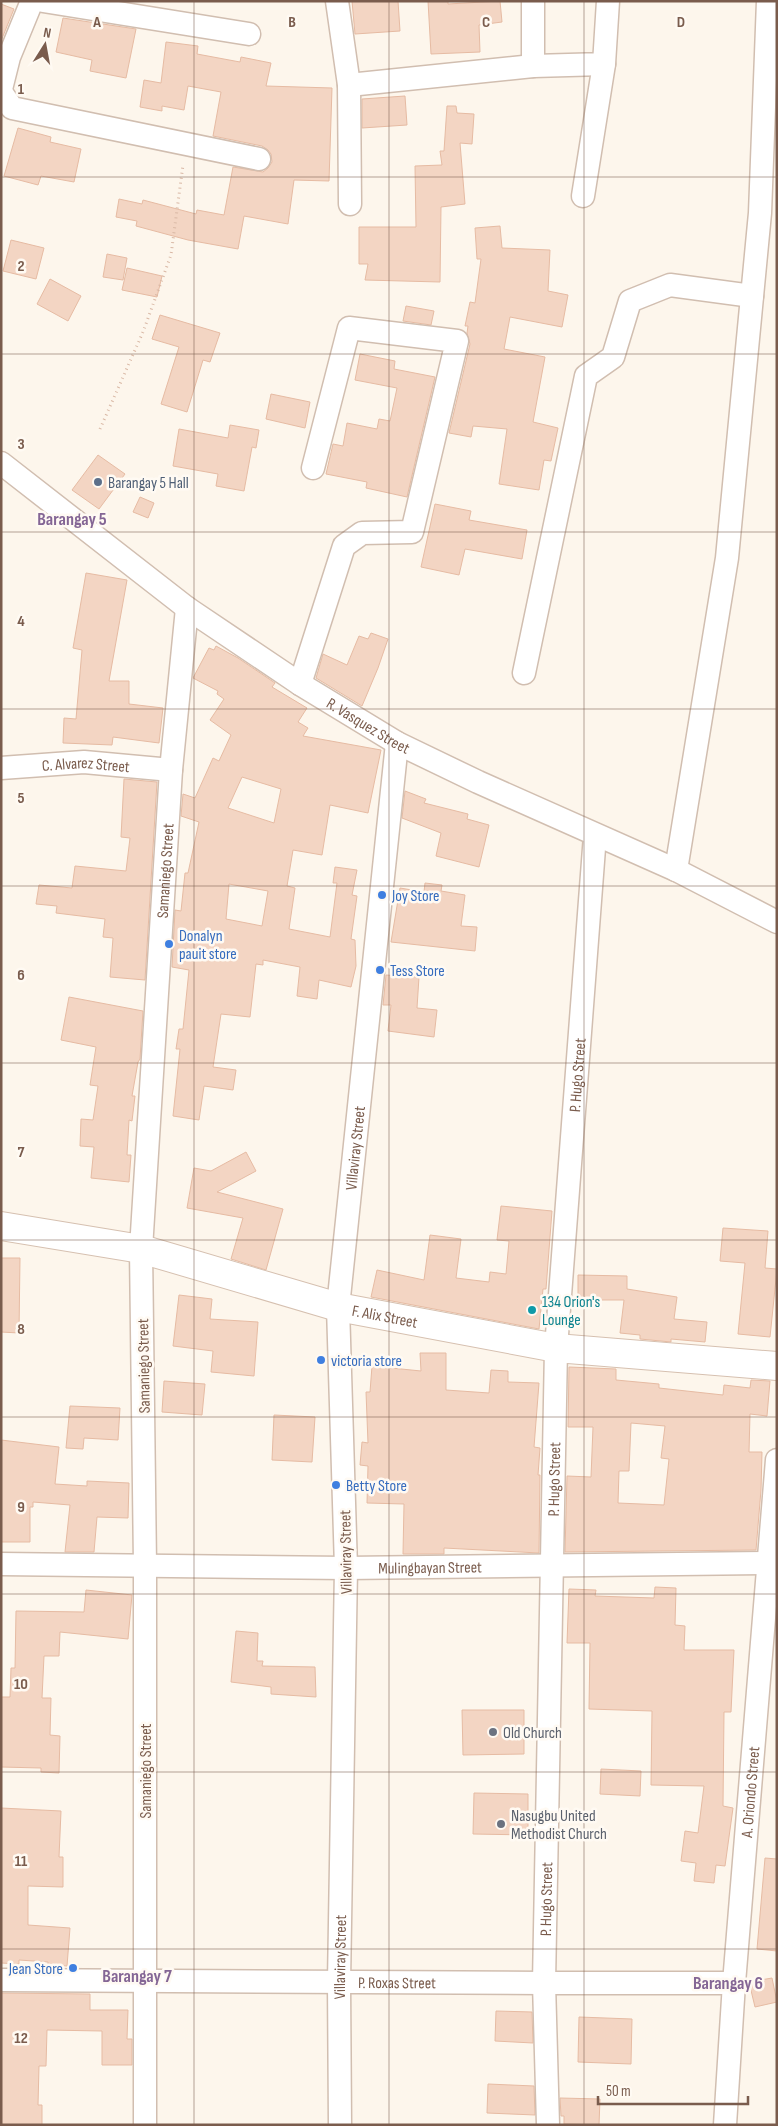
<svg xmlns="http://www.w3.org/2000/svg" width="778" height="2126" font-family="'Sofia Sans Condensed',sans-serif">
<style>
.building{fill:#f3d5c3;stroke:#e6bba3;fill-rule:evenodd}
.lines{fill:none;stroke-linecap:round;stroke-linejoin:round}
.minor-casing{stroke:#d1beb0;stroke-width:25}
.secondary-casing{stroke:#d6c0b0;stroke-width:30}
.path{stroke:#d9b8a5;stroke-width:3;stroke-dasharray:1 4;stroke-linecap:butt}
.minor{stroke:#fff;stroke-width:22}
.secondary{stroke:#fff;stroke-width:28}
.grid{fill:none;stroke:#7a5c4d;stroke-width:1;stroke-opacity:0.55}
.service-dot{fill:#5c6f8a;stroke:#fffaf3;stroke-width:2}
.shop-dot{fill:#3f7fe0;stroke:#fffaf3;stroke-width:2}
.culture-dot{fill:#0f9aa8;stroke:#fffaf3;stroke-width:2}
.worship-dot{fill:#6b7280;stroke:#fffaf3;stroke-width:2}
.labels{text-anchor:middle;stroke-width:5;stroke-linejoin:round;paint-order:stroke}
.service-label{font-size:16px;fill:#4e5e75;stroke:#fffaf3;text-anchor:start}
.street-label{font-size:16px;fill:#7a5c4d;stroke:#fffaf3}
.shop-label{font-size:16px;fill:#366cbe;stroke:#fffaf3;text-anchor:start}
.culture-label{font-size:16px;fill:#0d838f;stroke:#fffaf3;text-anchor:start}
.worship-label{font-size:16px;fill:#5b616d;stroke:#fffaf3;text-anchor:start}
.neighbourhood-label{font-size:18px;font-weight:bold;fill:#846695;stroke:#fffaf3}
.grid-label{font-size:16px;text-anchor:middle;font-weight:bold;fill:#7a5c4d;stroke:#fffaf3;stroke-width:5;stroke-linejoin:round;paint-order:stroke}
</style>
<rect width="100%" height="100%" fill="#fdf6ec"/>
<path class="building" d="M352 1H398L400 31 355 34Z
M428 1H448V4L500 1 502 22 479 25 480 52 431 54Z
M1 4 14 9 1 41Z
M63 18 136 29 126 78 90 71 92 60 56 52Z
M166 42 198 46 197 54 240 62 241 57 271 63 266 86 332 88 329 181 294 180 288 224 244 216 238 249 188 240 136 226 137 221 116 217 119 199 142 204 143 200 196 214 197 210 224 215 233 167 263 172 268 168 272 162 271 154 268 150 262 146 213 136 221 92 188 86 184 110 162 106V111L140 107 144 80 161 83Z
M405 96 407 125 362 128V99Z
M447 106H456L457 113 474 114 472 144 460 143 465 204 441 207 440 282 365 280 368 264H359V227H416L415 166 442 165 440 151H444Z
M18 128 51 137 50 142 81 149 74 182 41 176 38 185 4 176Z
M500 226 502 248 550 250 548 291 568 295 562 327 510 317 504 349 545 357 533 422 558 428 551 461 544 460 539 490 499 484 507 429 473 426 471 437 449 433 470 344 467 333 468 326H465L470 302 475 303 481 259H477L475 228Z
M11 240 44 248 36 279 3 271Z
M107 254 127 258 123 280 103 277Z
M127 268 162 276 157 297 122 290Z
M50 279 81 296 68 321 37 304Z
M406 306 434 311 431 325 403 321Z
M160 315 220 333 210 362 203 360 187 412 161 404 179 347 152 339Z
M360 354 395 361 394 369 435 377 407 497 366 488 367 482 326 474 333 444 343 446 347 423 377 429 379 419 390 421 397 388 355 380Z
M271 394 310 402 305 428 266 419Z
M230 425 259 430 256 448 252 447 244 491 216 486 218 474 173 466 179 429 228 438Z
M98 455 125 474 99 509 72 490Z
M140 497 154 503 148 518 133 512Z
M435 504 471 511 469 520 527 530 522 559 465 549 459 575 421 567Z
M86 573 127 580 109 681H129V704L163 708 159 743 113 737 112 745 63 743 64 718 76 719 82 650 73 648Z
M371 633 388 639 378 668 362 706 316 678 323 654 347 665 359 636 368 639Z
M216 646 238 658 275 683 272 687 307 708 298 722 308 728 303 736 381 750 368 813 330 805 322 855 293 850 287 886 295 888 289 929 330 937 337 883H333L335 867 357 870 352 895 357 896 351 939 355 940 356 966 351 987 319 980 317 999 297 996 300 967 263 960V965L256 964 250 1017 221 1014 213 1067 236 1070 233 1090 204 1086 199 1120 173 1116 180 1049H176L179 1029H183L189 970 172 967 175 910 181 911 185 873H188L199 822 181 816 183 794 195 798 213 758 219 761 231 735 210 720 224 699 217 694 218 691 193 678 209 648 214 650ZM242 777 281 789 274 823 228 808ZM229 884 268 891 262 926 226 919Z
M124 779 157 782 145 980 110 977 113 938 103 937 105 919 56 913 57 906 36 904 39 885 72 888 75 866 126 871 130 838 121 837Z
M405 791 426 799 424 803 468 814 467 819 489 825 479 867 436 856 441 833 402 818Z
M425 883 442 885 441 891 465 895 461 926 477 927 475 951 391 942 400 888 424 892Z
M386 975 419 977 417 1008 437 1010 434 1037 388 1031 391 1005H383Z
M69 997 143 1011 140 1059 138 1062 132 1096H135L132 1121 129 1120 127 1155H131L129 1182 91 1178 94 1147 80 1146 81 1119 93 1120 98 1086 90 1085 96 1047 61 1040Z
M246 1152 256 1171 217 1192 283 1209 266 1270 231 1259 243 1218 187 1208 194 1168 211 1171Z
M501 1206 552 1211 546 1289H543L539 1329 371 1297 377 1270 424 1280 430 1235 461 1239 456 1278 489 1282 490 1272 506 1274 509 1241 497 1240Z
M723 1228 768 1231 765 1268 777 1269 770 1337 738 1334 745 1263 720 1261Z
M1 1258H20L19 1333 1 1332Z
M578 1275 627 1276V1289L677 1297 674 1319 707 1322 705 1342 671 1339V1342L640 1339V1335L620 1333 624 1300H578Z
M179 1295 212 1299 210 1319 258 1322 254 1376 211 1372 213 1351 173 1346Z
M420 1353H446V1390L489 1393 491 1370 508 1371V1382L539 1383 534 1447 540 1448 538 1475H540L539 1553 444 1548V1554H403L404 1504 367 1503 368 1466 360 1465 362 1442 368 1443 366 1392H370L372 1366 421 1371Z
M569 1367 616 1369V1380L659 1384V1388L723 1395 724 1385 750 1388 751 1380 770 1381 767 1416 750 1414 749 1452H762L761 1490 756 1550 565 1552 567 1476 591 1477 593 1427H568ZM631 1423 665 1426 661 1458 669 1459 664 1505 618 1503 619 1471H629Z
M164 1381 205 1384 202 1415 162 1412Z
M70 1406 120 1408 118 1440 84 1438 83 1449 66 1448Z
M274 1415 315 1417 312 1462 272 1460Z
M1 1440 59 1447 55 1484 87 1486V1481L129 1483 128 1518 97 1517 94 1552H65L70 1505 33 1502V1507H30V1542H1Z
M655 1587 676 1588 675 1625 685 1626 684 1650H734L731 1712H724L723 1806 733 1808 725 1866 716 1865 714 1883 694 1881 696 1863 681 1861 685 1831 698 1833 704 1786 651 1785 652 1711 589 1709 590 1643H567L569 1589 596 1590 595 1596 654 1598Z
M86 1590 132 1595 128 1639 60 1632 59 1656H44L42 1698H51L50 1735 60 1736 59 1773 41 1772V1768L1 1767V1697H10L11 1668H15L16 1611 84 1612Z
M236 1631 258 1633 257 1661H263L262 1666 315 1667 316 1697 271 1694V1687L231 1682Z
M462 1710H524V1754L463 1755Z
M601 1769 641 1771 640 1796 600 1794Z
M474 1793 528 1794V1835L473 1834Z
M1 1808 61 1811 59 1857H63V1887L28 1886V1925L70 1928 67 1966 48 1965V1962L19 1960V1964L1 1963Z
M765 1858 777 1859V1951L757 1949Z
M772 1978 777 2002 755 2007 749 1982Z
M1 1993 90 1994V2010H128L127 2039H132V2065H102V2031L47 2030 46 2066H39L38 2105H42V2125H1Z
M496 2011 532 2012 533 2043 495 2041Z
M579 2017 632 2019 631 2064 578 2062Z
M488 2084 534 2086 535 2115 487 2113Z
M560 2098 600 2099 599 2125 564 2124V2116H561Z"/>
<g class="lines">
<g class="minor-casing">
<g id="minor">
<path d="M43 1 249 34"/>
<path d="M337 1 349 85 350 204"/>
<path d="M533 1V66"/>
<path d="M349 85 533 66 604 64 608 1"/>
<path d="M1 89 9 57 32 1"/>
<path d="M1 92 12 108 259 159"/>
<path d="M583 196 604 64"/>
<path id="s1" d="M1 463 187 608 300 684 397 743 478 782 676 870 777 922"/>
<path d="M524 673 586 376 613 357 630 301 670 285 752 296"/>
<path d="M300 684 344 546 362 533 412 532 457 341 349 328 313 468"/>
<path id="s2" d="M1 768 84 762 171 770"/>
<path d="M676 870 727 558 760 213 768 1"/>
<path id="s3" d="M1 1564 346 1568 768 1563"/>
<path id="s4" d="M1 1980 544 1983H734"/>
<path id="s5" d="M145 2125V1566L141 1249 171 770 187 608"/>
<path id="s6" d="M340 2125 339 1982 346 1568 338 1307 397 743"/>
<path id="s7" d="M548 2125 544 1983 556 1348 595 835"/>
<path id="s8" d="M725 2125 734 1983 777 1460"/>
</g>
</g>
<g class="secondary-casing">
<g id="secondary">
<path id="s9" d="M1 1226 141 1249 338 1307 556 1348 777 1366"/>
</g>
</g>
<path class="path" d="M100 429 143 332 171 255 183 165"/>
<use href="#minor" class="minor"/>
<use href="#secondary" class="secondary"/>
</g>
<path class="grid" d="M194 1V2125M389 1V2125M584 1V2125M1 177H777M1 354H777M1 532H777M1 709H777M1 886H777M1 1063H777M1 1240H777M1 1417H777M1 1594H777M1 1772H777M1 1949H777"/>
<circle class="service-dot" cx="98" cy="482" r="5"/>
<g class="shop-dot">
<circle cx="382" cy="895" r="5"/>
<circle cx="169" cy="944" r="5"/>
<circle cx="380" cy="970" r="5"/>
<circle cx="321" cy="1360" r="5"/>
<circle cx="336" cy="1485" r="5"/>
<circle cx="73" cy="1968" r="5"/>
</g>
<circle class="culture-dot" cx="532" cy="1310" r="5"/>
<g class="worship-dot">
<circle cx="493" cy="1732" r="5"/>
<circle cx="501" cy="1824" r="5"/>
</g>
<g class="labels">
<g class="service-label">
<text x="108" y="488">Barangay 5 Hall</text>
</g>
<g class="street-label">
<text dy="6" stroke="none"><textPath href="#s1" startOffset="452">R. Vasquez Street</textPath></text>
<text dy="6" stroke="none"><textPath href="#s2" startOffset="85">C. Alvarez Street</textPath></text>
<text dy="6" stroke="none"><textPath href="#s5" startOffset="1255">Samaniego Street</textPath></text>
<text dy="6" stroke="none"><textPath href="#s7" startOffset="1051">P. Hugo Street</textPath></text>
<text dy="6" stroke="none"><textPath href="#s6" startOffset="978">Villaviray Street</textPath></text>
<text dy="6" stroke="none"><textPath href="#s9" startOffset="395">F. Alix Street</textPath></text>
<text transform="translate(143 1366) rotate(-91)" y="6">Samaniego Street</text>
<text dy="6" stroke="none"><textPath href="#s7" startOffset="646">P. Hugo Street</textPath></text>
<text transform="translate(345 1552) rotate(-91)" y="6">Villaviray Street</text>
<text dy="6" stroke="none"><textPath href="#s3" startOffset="429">Mulingbayan Street</textPath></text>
<text transform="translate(145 1771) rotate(-90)" y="6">Samaniego Street</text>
<text dy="6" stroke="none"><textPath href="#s8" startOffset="334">A. Oriondo Street</textPath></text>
<text dy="6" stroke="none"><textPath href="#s7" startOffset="226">P. Hugo Street</textPath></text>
<text dy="6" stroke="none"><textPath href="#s6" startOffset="168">Villaviray Street</textPath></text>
<text dy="6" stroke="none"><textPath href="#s4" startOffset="396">P. Roxas Street</textPath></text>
</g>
<g class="shop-label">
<text x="392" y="901">Joy Store</text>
<text x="179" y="941">Donalyn<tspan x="179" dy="18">pauit store</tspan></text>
<text x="390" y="976">Tess Store</text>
<text x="331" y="1366">victoria store</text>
<text x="346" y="1491">Betty Store</text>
<text x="63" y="1974" text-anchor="end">Jean Store</text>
</g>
<g class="culture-label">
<text x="542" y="1307">134 Orion's<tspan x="542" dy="18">Lounge</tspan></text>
</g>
<g class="worship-label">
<text x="503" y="1738">Old Church</text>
<text x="511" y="1821">Nasugbu United<tspan x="511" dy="18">Methodist Church</tspan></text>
</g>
<g class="neighbourhood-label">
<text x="72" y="525">Barangay 5</text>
<text x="137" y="1982">Barangay 7</text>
<text x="728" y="1989">Barangay 6</text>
</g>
</g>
<g class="grid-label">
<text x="97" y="27">A</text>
<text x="292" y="27">B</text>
<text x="486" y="27">C</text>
<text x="681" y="27">D</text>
<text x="21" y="94">1</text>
<text x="21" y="271">2</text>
<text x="21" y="449">3</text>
<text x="21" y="626">4</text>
<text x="21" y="803">5</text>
<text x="21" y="980">6</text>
<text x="21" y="1157">7</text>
<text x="21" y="1334">8</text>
<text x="21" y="1512">9</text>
<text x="21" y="1689">10</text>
<text x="21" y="1866">11</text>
<text x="21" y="2043">12</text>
</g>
<rect width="778" height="2126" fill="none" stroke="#7a5c4d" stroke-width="5"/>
<g transform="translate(45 45) rotate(11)" stroke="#fffaf3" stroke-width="4" paint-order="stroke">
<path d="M0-4L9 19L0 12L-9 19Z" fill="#7a5c4d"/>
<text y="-8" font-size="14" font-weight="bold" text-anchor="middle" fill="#7a5c4d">N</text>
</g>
<path d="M598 2096v8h150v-8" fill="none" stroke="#7a5c4d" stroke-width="2.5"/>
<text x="606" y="2096" font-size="15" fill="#7a5c4d" stroke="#fffaf3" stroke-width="4" paint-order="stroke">50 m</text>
</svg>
